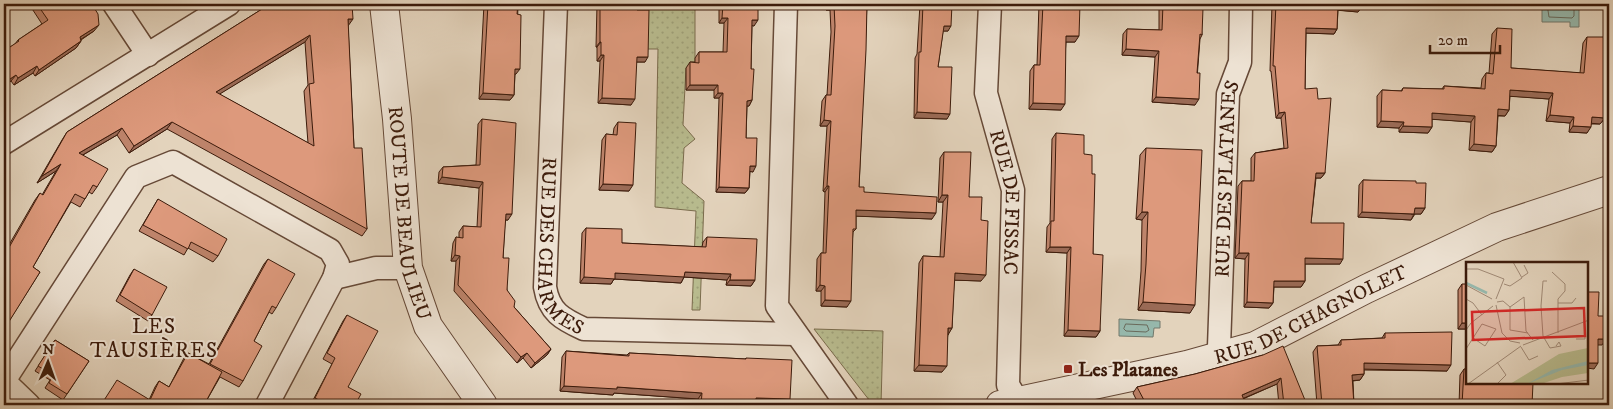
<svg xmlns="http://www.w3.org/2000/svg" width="1613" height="409" font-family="'IM FELL DW Pica',serif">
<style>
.grass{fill:url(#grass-dots);stroke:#7a6b4c}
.water{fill:#96b8ac;stroke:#72796c}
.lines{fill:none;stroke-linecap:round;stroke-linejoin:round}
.shore{stroke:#696a5c;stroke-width:1}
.minor-casing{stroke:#664937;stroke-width:25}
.tertiary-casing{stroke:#664937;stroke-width:30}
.minor{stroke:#ede2d3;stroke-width:22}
.tertiary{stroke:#ede2d3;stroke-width:28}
.wall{fill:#be846b;stroke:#3c1b0b;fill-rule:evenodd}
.shaded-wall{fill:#9b6b57;stroke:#3c1b0b}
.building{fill:#dd997c;stroke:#3c1b0b;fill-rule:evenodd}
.poi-dot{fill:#8f2418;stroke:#ede2d3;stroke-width:2}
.labels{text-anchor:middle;stroke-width:4;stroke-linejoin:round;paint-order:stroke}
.street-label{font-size:20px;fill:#3c1b0b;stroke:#ede2d3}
.poi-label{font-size:20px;font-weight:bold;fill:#3c1b0b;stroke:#ede2d3;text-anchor:start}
.neighbourhood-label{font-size:21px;letter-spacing:1px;fill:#3c1b0b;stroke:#ede2d3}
.inset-river{fill:none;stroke:#96b8ac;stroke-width:2.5}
.inset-road{fill:none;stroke:#a08975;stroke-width:1}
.view{fill:#d62828;fill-opacity:0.15;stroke:#d62828;stroke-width:2.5}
.inset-edge{fill:none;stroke:#3c1b0b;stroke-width:2.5}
</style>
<defs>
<pattern id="grass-dots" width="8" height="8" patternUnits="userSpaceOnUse" patternTransform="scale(1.25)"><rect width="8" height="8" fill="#b8bb8e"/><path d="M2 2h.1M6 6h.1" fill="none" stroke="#9fa079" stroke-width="1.8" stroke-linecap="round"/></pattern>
</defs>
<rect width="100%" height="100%" fill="#e3d3bc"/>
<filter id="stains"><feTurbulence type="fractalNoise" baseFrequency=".004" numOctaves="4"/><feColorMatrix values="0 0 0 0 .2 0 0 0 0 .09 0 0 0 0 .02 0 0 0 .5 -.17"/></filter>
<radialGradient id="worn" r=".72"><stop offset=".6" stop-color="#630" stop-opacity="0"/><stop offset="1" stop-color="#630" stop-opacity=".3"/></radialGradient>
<path class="grass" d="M646 4H695V68H686L683 125 695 139 684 148 682 183 704 201 700 310H692L696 211 655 207 658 49H644Z
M814 329 883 331 881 405H873Z"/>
<path class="water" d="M1579 4V27H1570V22H1542V4Z
M1119 319 1160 321V328H1154L1153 337 1119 336Z"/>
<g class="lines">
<path class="shore" d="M1547 4 1549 17 1572 18 1574 16V4
M1126 324 1147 325 1149 330 1146 332 1126 331 1124 329Z"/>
<g class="minor-casing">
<g id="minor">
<path d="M114 4 148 55"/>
<path id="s1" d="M556 4 545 287C549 312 562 319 584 329L796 334"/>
<path d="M786 4 777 306 847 405"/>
<path id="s2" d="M990 4 986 93 1013 190 1008 385 1020 405"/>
<path d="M4 143 229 4"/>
<path d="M334 278 376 268H408"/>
<path id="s3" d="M1222 354 1219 347 1228 94 1240 62 1241 4"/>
<path d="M4 381 136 177 173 162 330 250 338 264 334 278 267 405"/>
<path d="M4 381 29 405"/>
</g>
</g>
<g class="tertiary-casing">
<g id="tertiary">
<path id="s4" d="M384 4 397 119 408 268 428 326 483 405"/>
<path id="s5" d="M1000 405 1187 365 1255 346 1366 289 1497 227 1609 190"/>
</g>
</g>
<use href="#minor" class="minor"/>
<use href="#tertiary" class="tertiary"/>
</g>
<path class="wall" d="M29 4H83L94 31 81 40V41L76 48 35 76 33 73 14 85 11 81 4 86V51L15 44 18 40 42 24Z
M270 4 348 26 354 148 367 229 362 236 167 129 129 153 117 135 83 155 97 187 92 194 89 192 80 207 71 202 33 267 40 272 4 329V250H6L35 200 40 193 42 195 56 171 37 183 62 140 67 132ZM305 42 308 85 304 91 308 143 219 94Z
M484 4H518L516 74H515L514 95 510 100 479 99Z
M597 4H637V10L645 62H636L631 105 598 103 600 61H597V47H596Z
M719 4H758L754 26 752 25 751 69 752 100 749 106H747L746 138 753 172 750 171 749 188 745 193 716 192 719 98H714V90H686V68L690 62H695V58L699 52H723L724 23H719Z
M826 4H867L859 187 864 192 932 219 856 216V229L853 232 847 307 821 306V291H816L817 259 821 253H823L825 192 823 191 827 126H820L822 101 826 95H827L831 32 830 10H826Z
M920 4H952L948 31H943L938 67 947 119 914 118 915 58 917 54Z
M1039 4H1080L1075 42H1066L1061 110 1029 109 1030 71 1034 65H1037Z
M1159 4H1199L1202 35 1200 39 1195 105 1152 102 1155 57 1122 55 1123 34 1127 29 1159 30Z
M1272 4H1362L1358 12 1338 10 1337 29 1334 34 1306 33 1305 89 1325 173 1321 178H1316L1311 223 1340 264H1305V281L1301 287H1274L1273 303 1269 308 1244 307 1245 259 1235 258 1238 186 1242 181H1251V158L1255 153 1284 148 1281 118H1276L1271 71H1270Z
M1497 28 1511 68 1580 73 1583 43 1587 37 1605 118 1600 124H1591L1587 133 1569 132 1570 123 1546 121 1549 99 1510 96 1509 110 1505 116H1498L1496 146 1492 152 1469 150 1471 122 1432 119V127L1428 133 1399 132V128L1377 127V96L1382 90 1401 91 1403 88 1442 89 1444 86 1481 88 1482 79 1486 73H1489L1492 34Z
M482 119 508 220H505L503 258 507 290 514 307 551 349 547 355 531 368 523 358 517 363 454 291 456 261H451L453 243 456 237 459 238V232L463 226 477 227 479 188 438 183 439 172 443 167 476 165 478 124Z
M618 122 629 191 599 190 602 140 606 134 613 135 614 128Z
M1056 133 1084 154 1092 174 1093 254 1100 331 1096 337 1064 336 1067 253 1046 252 1047 227 1050 223 1052 139Z
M1146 148 1190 313 1138 310 1141 271 1142 220 1136 219 1140 155Z
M944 152 969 197 981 220V281L954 280 952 328 948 334 942 372 914 371 919 263 923 256 940 257 943 202H938L940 158Z
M1363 180 1416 183 1425 208 1421 214H1415L1411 220 1358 217 1359 185Z
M158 199 218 256 213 262 188 248 184 255 139 231Z
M586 228 622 243 702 247 703 242 707 237 755 280 751 286 726 285 727 280 684 277 681 283 614 279 611 284 580 283 582 233Z
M268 259 276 308 272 314 269 312 254 341 243 381 239 387 220 377 204 405 149 400 155 387 159 381 169 387 184 358 188 353 209 364 264 264Z
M134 269 152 315 148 321 116 301 130 275Z
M1462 284 1467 329H1458V290Z
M347 315 348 387 355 405H314L311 404 332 364 323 359 343 321Z
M1385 333 1447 371 1364 370V374L1360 380 1353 381 1354 405H1317L1313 352 1317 346 1338 345 1341 340 1382 338Z
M55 340 89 361 63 400 45 388 50 380 35 371Z
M566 351 627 355 629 353 745 359 746 358 790 399 786 405 755 403 754 405H697L698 399 614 393 613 395 560 391 562 357Z
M1263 355 1307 405H1279L1277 384 1243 399 1139 405 1133 393 1137 387 1195 374Z
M1464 369 1532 405H1459L1460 375Z"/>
<path class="shaded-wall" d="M830 4 834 5 830 10H826Z
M1338 5 1362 7 1358 12 1335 10Z
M722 18H728L724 23H719Z
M348 19H353L348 26Z
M752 20H758L754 26 748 25Z
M99 25 94 31 75 43 80 37Z
M944 26H951L948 31H940Z
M1306 28 1337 29 1334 34 1303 33Z
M310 35 305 42 210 100 216 92Z
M1066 36H1079L1075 42H1062Z
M81 41 76 48 35 76 39 70Z
M600 42H601L597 47H596Z
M1126 49 1159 51 1155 57 1122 55Z
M601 55H604L600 61H597Z
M637 57H648L645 62H633Z
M37 66 33 73 14 85 18 78Z
M515 69H520L516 74 511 75Z
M16 75 11 81 4 86V83Z
M690 85H718L714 90H686Z
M1510 90 1553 93 1549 99 1506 96Z
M483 93 514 95 510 100 479 99Z
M718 93H723L719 98H714Z
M1156 97 1199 99 1195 105 1152 102Z
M602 98 635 99 631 105 598 103Z
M752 100 749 106H743L747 101Z
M1033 103 1065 104 1061 110 1029 109Z
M1498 109 1509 110 1505 116 1494 115Z
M917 112 950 114 947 119 914 118Z
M1285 112 1281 118H1276L1279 113Z
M1432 113 1475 116 1471 122 1428 119Z
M1550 115 1574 117 1570 123 1546 121Z
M1592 117 1605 118 1600 124 1588 123Z
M824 120 831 121 827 126H820Z
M1381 121 1404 122 1399 128 1377 127Z
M172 122 167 129 129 153 134 146Z
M1403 126 1432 127 1428 133 1399 132Z
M1573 126 1591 127 1587 133 1569 132Z
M122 128 117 135 74 160 79 153Z
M1474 144 1496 146 1492 152 1469 150Z
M61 164 56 171 37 183 42 176Z
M750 166H756L753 172 746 171Z
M1316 173H1325L1321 178H1313Z
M442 177 483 182 479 188 438 183Z
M603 184 633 185 629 191 599 190Z
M827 186H829L825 192 823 191Z
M719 187 749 188 745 193 716 192Z
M942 195H948L943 202H938Z
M1415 208H1425L1421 214H1411Z
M856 210 936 213 932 219 852 216Z
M1142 212H1148L1142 220 1136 219Z
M1362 212 1414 214 1411 220 1358 217Z
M506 214H512L508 220H502Z
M1050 247H1071L1067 253 1046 252Z
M1239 253H1249L1245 259 1235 258Z
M455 255 460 256 456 261H451Z
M1305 258 1343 259 1340 264H1301Z
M685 272 731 274 727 280 684 277 681 283 614 279 611 284 580 283 584 277 615 273Z
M955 273 986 275 981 281 950 280Z
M730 280H755L751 286 726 285Z
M1274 281H1305L1301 287H1270Z
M820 285 825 286 821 291H816Z
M825 300 851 301 847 307 821 306Z
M1143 302 1195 305 1190 313 1138 310Z
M1247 302 1273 303 1269 308 1244 307Z
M1462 323H1467V329H1458Z
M948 328H952L948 335Z
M1068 330 1100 331 1096 337 1064 336Z
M1598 339H1606L1602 345H1594Z
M551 349 547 355 531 368 535 363Z
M527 353 523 358 517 363 521 357Z
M1364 363 1451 365 1447 371 1359 369Z
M1587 363H1598L1594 369 1587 368Z
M919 365 947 366 942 372 914 371Z
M1364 374 1360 380 1348 381 1352 375Z
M1281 378 1277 384 1237 401 1242 395Z
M564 386 617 387 702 393 698 399 614 393 613 395 560 391Z
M756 398 790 399 786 405 755 403 754 405H749L751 402Z"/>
<path class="building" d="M37 4H83L85 7 93 6 98 14 99 25 80 37 81 41 39 70 37 66 18 78 16 75 4 83V51L19 41 18 40 48 20Z
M270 4H352L353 19H348L354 148H362L367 229 172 122 134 146 122 128 79 153 108 169 97 187 93 185 85 199 75 194 33 267 40 272 5 328 4 327V249L7 251 40 193 43 195 61 164 42 176 67 132ZM310 35 314 83 309 84 314 146 216 92Z
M488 4H518L517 14 521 15 520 69H515L514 95 483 93Z
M600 4H637V10H649L648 57H637L635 99 602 98 604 55H601V42H600Z
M723 4H758V20H752L751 69H754L752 100 747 101 746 138H757L756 166H750L749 188 719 187 723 93H718V85H690V62L699 63V52H727L728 18H722Z
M830 4H867L866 50 859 187H864V192L937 197 936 213 856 210V229H853L851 301 825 300V286L820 285 821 253H826L829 186H827L831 121 824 120 826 95H831L835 26 834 5Z
M923 4H952L951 26H944L938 67H952L950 114 917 112 919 52H921Z
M1043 4H1080L1079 36H1066L1065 104 1033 103 1034 65H1040Z
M1163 4H1199V8H1203L1202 35 1200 34 1197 73H1200L1199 99 1156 97 1159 51 1126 49 1127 29 1162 30Z
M1276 4H1362V7L1338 5 1337 29 1306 28 1305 89 1317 88 1318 99 1331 98 1325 173H1316L1311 223H1344L1343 259 1305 258V281H1274L1273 303 1247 302 1249 253H1239L1242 181H1254L1255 153 1288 148 1285 112 1279 113 1275 66H1273Z
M1497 28 1512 29 1511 68 1584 73 1587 37H1608L1605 118 1592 117 1591 127 1573 126 1574 117 1550 115 1553 93 1510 90 1509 110 1498 109 1496 146 1474 144 1475 116 1432 113V127L1403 126 1404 122 1381 121 1382 90 1402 91 1403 88 1444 89V86L1485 89 1486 73 1493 74Z
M482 119 516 123 512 214H506L503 258H509L507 290 515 301 514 307 551 349 535 363 527 353 521 357 458 285 460 256 455 255 456 237 463 238V226L481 227 483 182 442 177 443 167 480 165Z
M618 122 636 123 633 185 603 184 606 134 617 135Z
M1056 133 1084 135V154L1092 155V174H1095L1093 254 1103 255 1100 331 1068 330 1071 247H1050L1051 221H1054Z
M1146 148 1202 150 1195 305 1143 302 1146 264 1148 212H1142Z
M944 152H971L969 197H982L981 220 988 221 986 275 955 273 952 328H948L947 366 919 365 923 256 944 257 948 195H942Z
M1363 180 1416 181V183H1426L1425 208H1415L1414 214 1362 212Z
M158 199 227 239 218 256 191 242 188 249 143 225Z
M586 228 622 229V243L706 247 707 237 757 239 755 280H730L731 274 685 272 684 277 615 273V279L584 277Z
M268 259 295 274 276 308 272 306 254 341 262 346 243 381 210 364Z
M134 269 167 287 152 315 120 295Z
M1462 284H1467V323H1462Z
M1587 292H1599L1598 316H1607L1606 339H1598V363H1587Z
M347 315 378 331 348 387 361 394 355 405H324L325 403 315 398 335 358 327 353Z
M1452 332 1451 365 1364 363V374L1352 375 1354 405H1322L1317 346 1341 345V340L1385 338V333Z
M55 340 89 361 67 394 49 383 53 375 38 366Z
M1283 346 1307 405H1284L1281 378 1242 395 1246 405H1139L1145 402 1137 387 1195 374 1263 355Z
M566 351 629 356V353L746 359V358L792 360 790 399 756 398V402H751V405H701L702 393 617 387V389L564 386Z
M188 353 222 372 204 405H101L117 380 150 400 159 381 169 387Z
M1464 369H1467V383H1533L1532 405H1462Z"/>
<rect class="poi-dot" x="1063" y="364" width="10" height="10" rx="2.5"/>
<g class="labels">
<g class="street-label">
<text dy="7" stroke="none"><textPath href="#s3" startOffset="176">RUE DES PLATANES</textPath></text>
<text dy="7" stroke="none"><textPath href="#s2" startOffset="201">RUE DE FISSAC</textPath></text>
<text dy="7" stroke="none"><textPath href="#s4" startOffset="211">ROUTE DE BEAULIEU</textPath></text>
<text dy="7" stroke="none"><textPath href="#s1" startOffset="248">RUE DES CHARMES</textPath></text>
<text dy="7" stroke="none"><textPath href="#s5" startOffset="325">RUE DE CHAGNOLET</textPath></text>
</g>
<g class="poi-label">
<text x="1078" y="376">Les Platanes</text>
</g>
<g class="neighbourhood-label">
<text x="154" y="333">LES<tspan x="154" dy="24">TAUSIÈRES</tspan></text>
</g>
</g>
<g transform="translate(1466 262)">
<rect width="122" height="122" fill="#e3d3bc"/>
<path d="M122 86V111L96 115 75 122H44L93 92Z" fill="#b8bb8e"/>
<path d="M122 99V103L96 108 61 122 86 108Z" fill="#96b8ac"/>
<path class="inset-river" d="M0 21 21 31"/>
<path class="inset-road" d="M0 7H12L38 17 30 37M86 10 99 22V29L92 37V71M56 15 62 11 58 3M81 19H77L75 44 77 74 84 86 95 84 93 80 90 84M38 22 44 24 56 16 47 0M0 23 26 37M0 37 7 41 16 53M31 40 37 39 44 45M92 41H106L110 36M30 43 36 71 44 79 54 81M0 68 5 61 27 44M62 71 44 68V45L58 35 60 69 67 78M110 77H119L118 59M57 83 123 58M55 85 63 98 72 94M0 87 16 62 30 67 19 84 7 76M31 100 40 113 31 122M2 122 55 84M90 122 123 118"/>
<path class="view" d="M118 46 119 74 7 78 6 50Z"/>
<rect width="122" height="122" class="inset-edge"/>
</g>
<rect width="1613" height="409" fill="none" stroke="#e3d3bc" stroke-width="20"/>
<rect x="5" y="5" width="1603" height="399" fill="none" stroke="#3c1b0b" stroke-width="2.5"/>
<rect x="10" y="10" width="1593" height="389" fill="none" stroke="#3c1b0b"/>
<g transform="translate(48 362) rotate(2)" stroke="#ede2d3" stroke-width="4" paint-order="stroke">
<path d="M0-4L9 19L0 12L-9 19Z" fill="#3c1b0b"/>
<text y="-8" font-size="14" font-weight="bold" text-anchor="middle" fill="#3c1b0b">N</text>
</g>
<path d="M1430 45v8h70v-8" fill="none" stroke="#3c1b0b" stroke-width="2.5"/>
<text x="1438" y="45" font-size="15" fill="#3c1b0b" stroke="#ede2d3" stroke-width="4" paint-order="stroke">20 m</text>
<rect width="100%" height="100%" filter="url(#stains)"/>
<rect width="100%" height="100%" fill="url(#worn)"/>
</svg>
